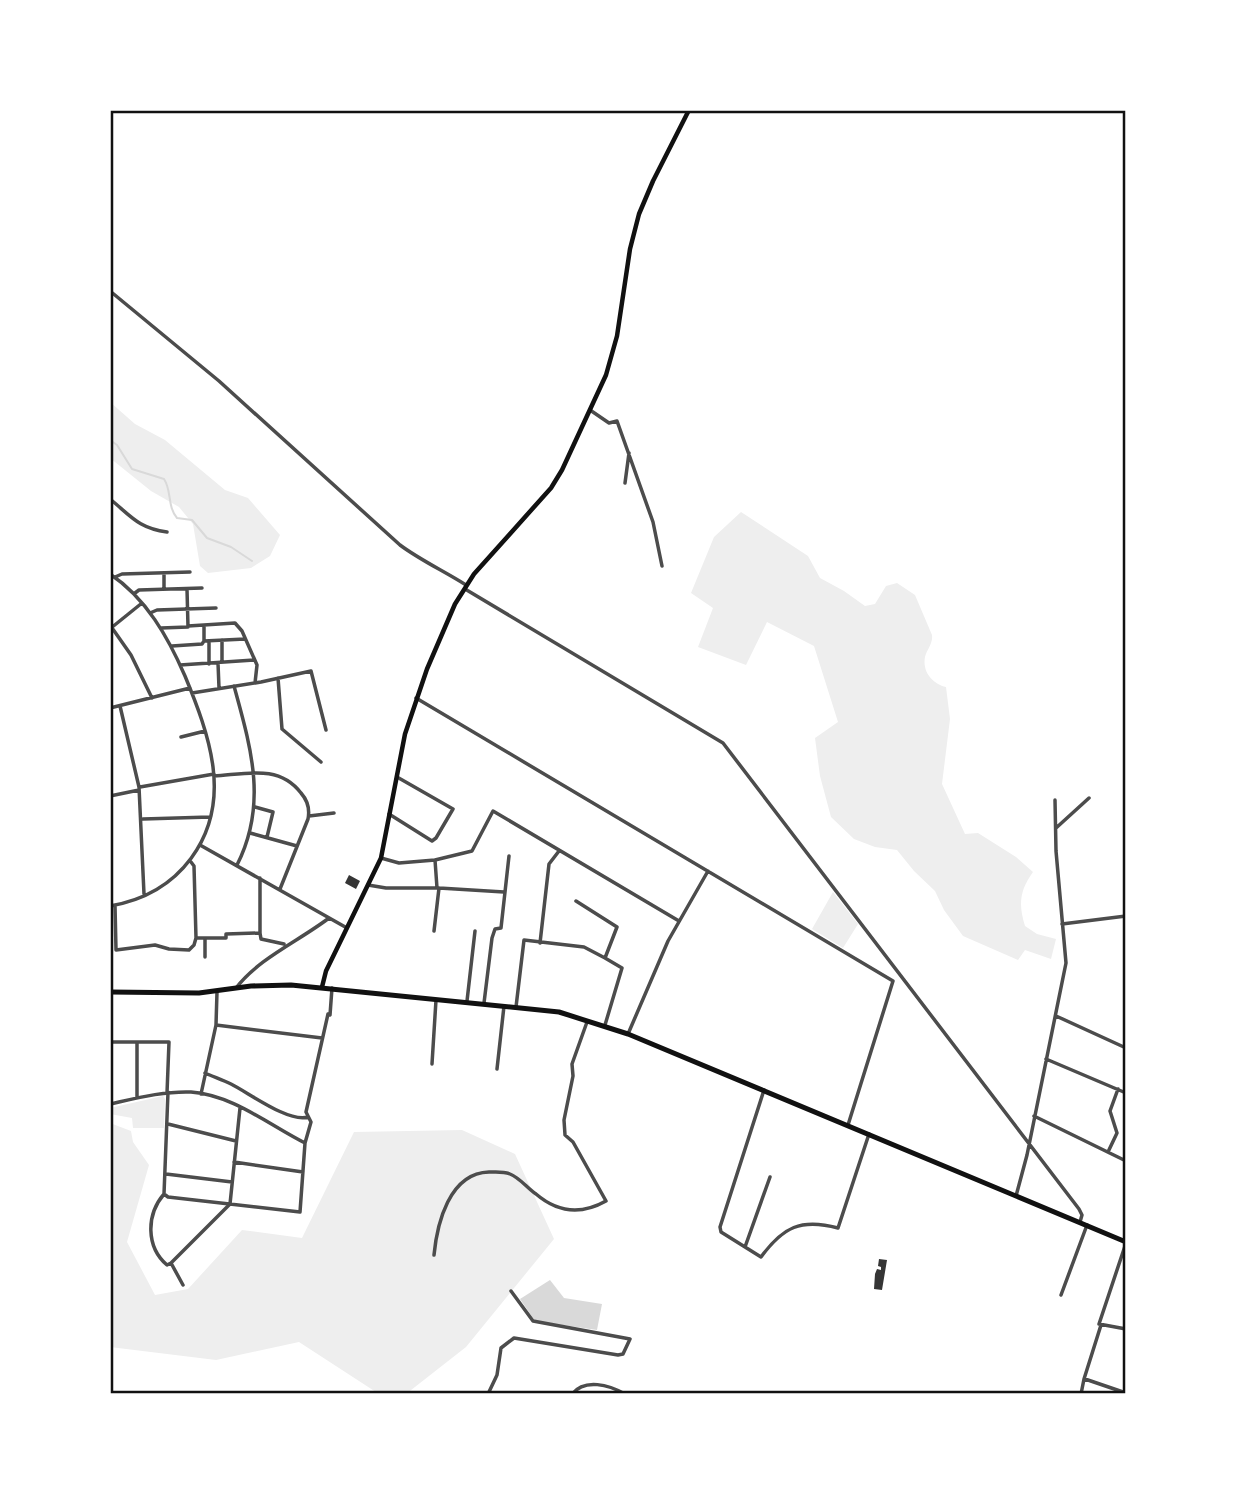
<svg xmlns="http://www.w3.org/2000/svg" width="1236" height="1504" font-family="'Titillium Web',sans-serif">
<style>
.green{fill:#eee}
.water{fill:#d9d9d9}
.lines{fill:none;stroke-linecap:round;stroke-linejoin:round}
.stream{stroke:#d9d9d9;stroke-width:2}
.building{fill:#353535}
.minor{stroke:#4c4c4c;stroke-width:3.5}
.secondary{stroke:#111;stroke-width:4.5}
.primary{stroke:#111;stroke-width:5}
.neatline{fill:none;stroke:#111;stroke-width:2.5}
</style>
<rect width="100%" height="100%" fill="#fff"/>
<path class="green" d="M110 402 135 424 165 440 225 490 248 498 280 535 270 556 251 568 208 573 200 566 193 524 179 507 151 491 110 458Z
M741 512 808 556 820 578 844 591 865 606 875 604 886 586 897 583 915 595 932 635C933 644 927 649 925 657 922 672 933 684 946 687L950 719 942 784 965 834 978 833 1016 857 1033 872C1020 890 1018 904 1025 926L1037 934 1056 939 1051 959 1025 950 1018 960 963 936 944 910 935 891 914 871 897 850 875 847 854 839 831 817 820 776 815 738 838 722 814 646 767 622 746 665 698 647 713 608 691 593 714 537Z
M833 892 858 924 843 948 812 929Z
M163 1096 165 1099 164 1128H133L132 1118 110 1114V1108Z
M110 1123 131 1131 133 1142 149 1165 127 1242 155 1295 188 1289 242 1230 302 1238 354 1132 462 1130 515 1154 554 1239 466 1347 406 1394H379L299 1342 216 1360 110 1347Z"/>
<path class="water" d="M550 1280 564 1298 602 1304 597 1330 535 1321 520 1299Z"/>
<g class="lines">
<path class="stream" d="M110 440 117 445 132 469 164 479C172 491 167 506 177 518L192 520 207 538 231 547 252 561"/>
</g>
<path class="building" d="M349 875 360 881 356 889 345 883Z
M879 1259 887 1260 882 1290 874 1289 875 1274 877 1269 881 1270V1267L878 1266Z"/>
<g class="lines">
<path class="minor" d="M110 291 219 381 400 545C420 560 444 571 466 585
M590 410 609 423 617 421 653 522 662 566
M625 483 629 453
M110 499C131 516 138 528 167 532
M164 573V589
M110 574C146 598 168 637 185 676 197 705 209 736 213 767 222 837 180 894 110 906
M115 577 122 574 190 572
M465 589 723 743 1079 1209 1082 1215 1080 1222
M135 593 139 590 202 588
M150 613 157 610 216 608
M110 625 131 655 152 698
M188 626 235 623 242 631 257 665 255 683
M204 626V641
M111 628 142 603
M161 628 188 627 187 589
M222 640V661
M209 641V664
M172 646 202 644 204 641 245 639
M218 663 219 688
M180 665 254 660
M278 678 282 729 321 762
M234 686C251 748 268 804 237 865
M192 693 261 682 311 671 326 730
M416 698 893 981 848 1125
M120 706 139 787 144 894
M110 708 190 688
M181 737 205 731
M214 776C246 774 279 764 301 793 308 801 310 809 308 819L280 889
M140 787 214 774
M110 796 139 790
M255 807 273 812 267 837
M389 814 432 841 436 838 453 809 397 777
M309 816 334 813
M143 819 210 817
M1056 828 1089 798
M250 833 297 846
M200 845 347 928
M381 858 399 863 435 860 437 888
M435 860 472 851 493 811 679 921
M368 885 386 888H439L504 892
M115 905 116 950 155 945 169 949 189 950 194 945 196 938 194 866 191 862
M1062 924 1126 916
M434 931 439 888
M260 933 261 939 284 944
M196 938H226V934L260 933V878
M205 938V957
M540 943 549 864 559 851
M236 988C259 958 299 941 329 918
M467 1001 475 931
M484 1003 492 938 495 929 501 928 509 856
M516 1007 524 940 584 947 605 958 617 927 576 901
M1056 1016 1126 1048
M216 1025 322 1038
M605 1025 622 968 605 958
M628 1034 668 941 708 871
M110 1042H169L167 1093
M1046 1059 1126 1093
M432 1064 436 1000
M497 1069 504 1006
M205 1073C214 1077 223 1080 231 1084 249 1093 289 1123 308 1117
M764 1090 720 1227 721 1232 761 1257C783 1227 801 1218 838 1228L869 1134
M168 1092 164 1194C146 1215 146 1247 167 1265L171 1263 230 1204 240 1108
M201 1094 216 1025 217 992
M137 1098V1042
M110 1104C137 1098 164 1091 191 1092 233 1095 269 1125 305 1143
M1034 1116 1126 1161
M168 1124 236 1141
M1108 1152 1117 1133 1110 1111 1118 1089
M234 1162 303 1172
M166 1174 232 1182
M164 1194 168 1197 300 1212 305 1143 311 1122 306 1112 328 1014 330 1015 332 988
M1016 1196 1027 1155 1066 963 1056 851 1055 800
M1126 1243 1099 1324 1126 1329
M745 1247 770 1177
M434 1255C437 1224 449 1173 489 1172 496 1172 503 1171 510 1174 520 1178 527 1188 536 1194 557 1212 581 1215 606 1201L573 1142 565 1135 564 1120 573 1076 572 1064 587 1022
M171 1263 183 1285
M1061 1295 1087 1225
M1085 1379 1126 1393
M488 1394 497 1375 501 1348 514 1338 618 1355 623 1354 630 1339 533 1321 511 1291
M572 1394C585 1378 609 1385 625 1394
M1081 1394 1084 1379 1101 1325"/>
<path class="secondary" d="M322 987 326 971 381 858 405 734 427 669 455 604 474 574 551 488 562 470 606 375 617 336 630 249 639 214 653 181 689 110"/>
<path class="primary" d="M110 992 199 993 251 986 291 985 559 1012 628 1034 1126 1242"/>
</g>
<rect width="1236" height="1504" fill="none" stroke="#ffffff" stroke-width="224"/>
<rect x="112" y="112" width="1012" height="1280" class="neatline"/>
</svg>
